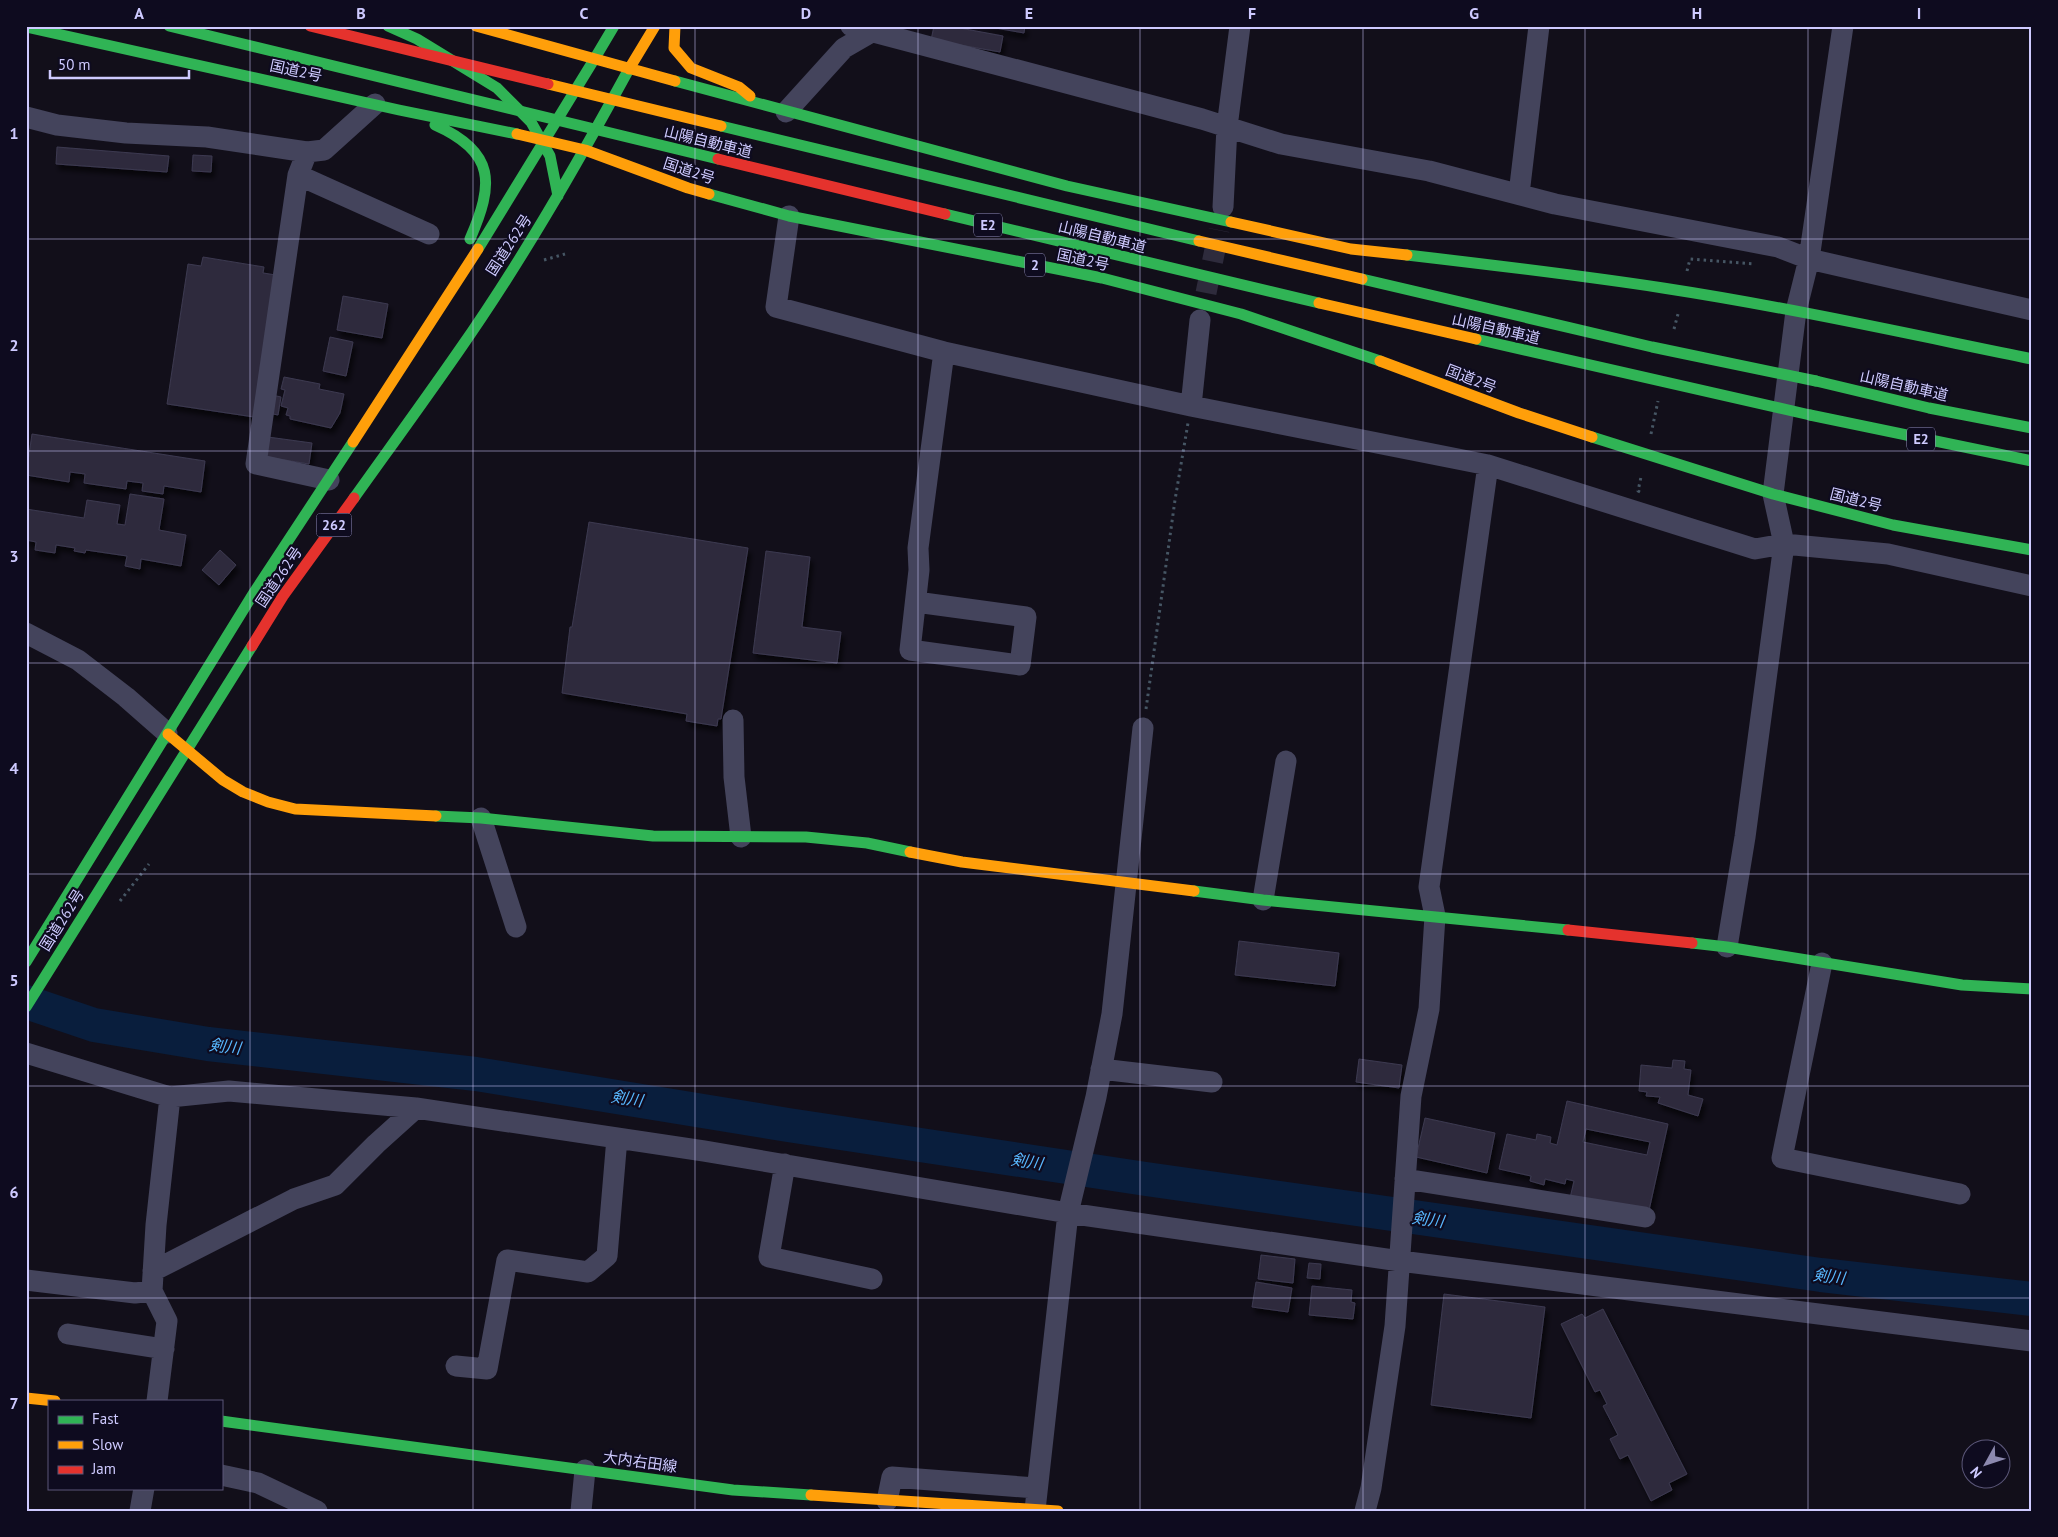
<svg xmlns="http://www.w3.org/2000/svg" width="2058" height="1537" font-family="'PT Sans','Noto Sans JP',sans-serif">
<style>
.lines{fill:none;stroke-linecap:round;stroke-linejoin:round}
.river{stroke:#091e3d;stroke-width:34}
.building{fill:#2f2c3e;stroke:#3c3950;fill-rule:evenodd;filter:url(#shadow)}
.street-tunnel{stroke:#2e2b3c;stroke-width:21;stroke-dasharray:21 11;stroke-linecap:butt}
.path{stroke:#465664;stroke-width:3;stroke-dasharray:2.5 4;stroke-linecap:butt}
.street{stroke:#44445c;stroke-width:21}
.fast{stroke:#30b455;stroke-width:11}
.slow{stroke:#ff9f0a;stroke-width:11}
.jam{stroke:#e5322d;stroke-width:11}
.fast-bridge{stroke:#30b455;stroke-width:11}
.slow-bridge{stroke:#ff9f0a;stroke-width:11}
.jam-bridge{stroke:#e5322d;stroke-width:11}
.grid{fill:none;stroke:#cecaff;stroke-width:1;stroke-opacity:0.55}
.labels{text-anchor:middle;stroke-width:4.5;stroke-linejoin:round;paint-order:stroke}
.shield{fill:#0e0b1f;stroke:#9491bc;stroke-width:1}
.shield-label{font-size:14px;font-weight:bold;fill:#cecaff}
.street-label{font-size:15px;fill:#cecaff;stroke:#0e0b1f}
.water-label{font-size:16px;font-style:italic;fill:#58b8ff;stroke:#0e0b1f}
.neatline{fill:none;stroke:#cecaff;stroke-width:2}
.grid-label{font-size:16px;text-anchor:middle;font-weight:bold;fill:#cecaff}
</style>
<defs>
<filter id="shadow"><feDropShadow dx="3" dy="5.5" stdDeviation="2.5" flood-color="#0009"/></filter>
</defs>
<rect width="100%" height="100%" fill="#120f1a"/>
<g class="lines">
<path class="river" d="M26 1002 94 1025 208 1044 476 1074 788 1125 1146 1179 1821 1275 2032 1299"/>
</g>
<path class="building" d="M934 26H949L1003 36 1000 52 931 40Z
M984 26H1025L1024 33Z
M57 147 169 156 167 172 56 164Z
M193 155 212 156 211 172 192 171Z
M203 257 264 267 263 273 276 275 254 417 167 404 188 264 201 266Z
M343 296 388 304 382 338 337 330Z
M330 337 353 342 346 376 323 371Z
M284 377 320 384 319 389 344 394 340 413 331 428 290 419V416L286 415 288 408 281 406 285 390 281 389Z
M272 395 281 397 278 415 268 413Z
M32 434 205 461 201 492 164 486 163 494 142 491 143 483 127 481 126 489 84 483 85 474 70 472 69 482 26 475Z
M268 437 312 443 309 464 265 457Z
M130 494 164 499 159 530 186 535 181 566 141 559 140 569 125 566 127 556 86 550 85 553 74 551 75 548 56 545 55 553 35 550 36 542 26 540V509L84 518 87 500 120 505 117 524 125 525Z
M589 522 748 548 721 719H718L717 726 686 721 687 714 562 693 570 627H572Z
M220 550 236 565 219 585 202 570Z
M766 551 810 557 802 627 841 632 837 663 753 653Z
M1239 941 1339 953 1335 986 1235 975Z
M1359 1059 1402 1065 1399 1088 1356 1082Z
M1673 1060 1685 1061 1684 1069 1691 1070 1688 1095 1703 1099 1698 1116 1658 1103 1660 1097 1646 1096 1647 1092 1639 1091 1641 1065 1672 1068Z
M1567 1101 1668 1124 1648 1215 1570 1198 1574 1181 1566 1179 1565 1184 1545 1179 1544 1185 1530 1181 1531 1176 1499 1169 1507 1134 1536 1140 1537 1134 1551 1137 1550 1143 1557 1145ZM1586 1129 1650 1142 1647 1155 1583 1142Z
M1425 1118 1495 1133 1487 1173 1416 1157Z
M1261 1255 1295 1259 1293 1283 1258 1279Z
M1309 1263 1321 1264 1320 1279 1307 1278Z
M1256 1282 1292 1288 1288 1312 1252 1307Z
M1312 1286 1352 1290 1351 1302 1355 1303 1353 1319 1309 1315Z
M1444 1294 1545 1307 1531 1418 1431 1405Z
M1603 1309 1687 1474 1669 1483 1672 1490 1651 1501 1628 1455 1620 1459 1610 1439 1618 1435 1603 1406 1607 1404 1600 1390 1595 1392 1561 1324 1582 1314 1585 1318Z"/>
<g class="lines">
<path class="street-tunnel" d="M1206 293 1219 230"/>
<path class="path" d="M544 260 565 254
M1687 271 1690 259 1754 264
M1674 329 1678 314
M1651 434 1658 401
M1640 492 1638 491 1641 477
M1146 709 1175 500 1188 423
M120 901 149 864"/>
<path class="street" d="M851 26 1202 119 1281 144 1429 171 1555 204 1778 247 1809 259 2032 310
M786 112 844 48 870 33
M26 117 57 125 126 133 207 137 307 152 324 150 375 104
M307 152 298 175 256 464 329 480
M298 175 429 234
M1519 194 1539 26
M1223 207 1227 127 1240 26
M789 216 776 307 944 352 1191 406 1488 465 1755 549 1784 544 1888 554 2032 586
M1191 406 1200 320
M916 602 1026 617 1020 665 910 650 919 570 918 548 944 352
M26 633 78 660 126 697 167 733
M733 720 734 777 741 837
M481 818 516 927
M1263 900 1286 761
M1727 947 1745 837 1784 544 1773 494 1796 311 1809 259 1843 26
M1822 963 1782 1158 1960 1194
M26 1053 170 1097 229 1091 416 1108 704 1151 1068 1213 1400 1261 2032 1341
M1101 1069 1212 1082
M785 1164 769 1257 872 1279
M1405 1179 1645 1217
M153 1271 294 1199 335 1185 376 1144 416 1108
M26 1280 135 1293 152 1291
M68 1334 164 1349
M456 1366 487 1369 507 1260 588 1272 607 1256 617 1138
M157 1401 167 1321 152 1291 156 1225 170 1097
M221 1475 258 1483 317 1511
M887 1501 892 1477 1036 1488
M1035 1510 1068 1213 1096 1097 1112 1014 1143 728
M140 1511 144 1488
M581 1511 585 1470
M1365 1511 1371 1488 1395 1326 1411 1096 1429 1009 1435 916 1429 887 1488 465"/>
<path class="fast" d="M388 26 417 39 497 88 531 122 550 156 558 196
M26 27 399 110 517 134
M595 58 614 26
M675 81 1067 186 1231 222
M435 125C496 152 494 184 470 239
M709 194 789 216 1102 278 1241 314 1380 361
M478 249 595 58
M1407 255C1493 265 1578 275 1663 288 1787 307 1909 334 2032 359
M1816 381 1929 408 2032 428
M1810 415 2032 461
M1592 437 1773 494 1893 525 2032 550
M354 498C389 449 424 401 458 352 521 262 576 166 629 69
M436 816 481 818 653 836 806 837 867 843 910 852
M1194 891 1263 900 1568 930
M1692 943 1727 947 1962 985 2032 989
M26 962 255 591 353 442
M26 1007 252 646
M221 1421 733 1490 811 1495"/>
<path class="slow" d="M476 26 675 81
M675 26 674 48 691 68 739 87 750 96
M629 69 655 26
M517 134 585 150 688 188 709 194
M1231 222 1351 249 1407 255
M1380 361 1519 413 1592 437
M353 442 478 249
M168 734 223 780 243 792 268 802 295 809 436 816
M910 852 962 862 1194 891
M26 1398 55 1401
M811 1495 1058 1511"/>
<path class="jam" d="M252 646 283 596 354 498
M1568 930 1692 943"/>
<path class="fast-bridge" d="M169 26 718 159
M721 126 1199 241
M945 214 1319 303
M1362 279 1652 347 1816 381
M1476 339 1810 415"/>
<path class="slow-bridge" d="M548 84 721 126
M1199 241 1362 279
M1319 303 1476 339"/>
<path class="jam-bridge" d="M310 26 548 84
M718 159 945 214"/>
</g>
<path class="grid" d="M250 26V1511M473 26V1511M695 26V1511M918 26V1511M1140 26V1511M1363 26V1511M1585 26V1511M1808 26V1511M26 239H2032M26 451H2032M26 663H2032M26 874H2032M26 1086H2032M26 1298H2032"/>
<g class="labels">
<g class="shield">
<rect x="974" y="213.5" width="28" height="23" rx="4"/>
<rect x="1025" y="253.5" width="20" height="23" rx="4"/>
<rect x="1907" y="427.5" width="28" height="23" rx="4"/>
<rect x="316.5" y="513.5" width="35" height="23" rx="4"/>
</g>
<g class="shield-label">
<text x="988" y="230">E2</text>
<text x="1035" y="270">2</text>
<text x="1921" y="444">E2</text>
<text x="334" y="530">262</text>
</g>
<g class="street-label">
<text transform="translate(296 71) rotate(12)" y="5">国道2号</text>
<text transform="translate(708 142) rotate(14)" y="5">山陽自動車道</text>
<text transform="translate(689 171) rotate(18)" y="5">国道2号</text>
<text transform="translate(1102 237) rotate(14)" y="5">山陽自動車道</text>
<text transform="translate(509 245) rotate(-57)" y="5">国道262号</text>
<text transform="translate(1083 260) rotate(12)" y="5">国道2号</text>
<text transform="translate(1496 329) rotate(13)" y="5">山陽自動車道</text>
<text transform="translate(1471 379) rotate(21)" y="5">国道2号</text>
<text transform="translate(1904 386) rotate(13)" y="5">山陽自動車道</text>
<text transform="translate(1856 500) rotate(14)" y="5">国道2号</text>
<text transform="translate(279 577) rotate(-56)" y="5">国道262号</text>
<text transform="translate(62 920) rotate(-58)" y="5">国道262号</text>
<text transform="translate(640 1462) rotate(8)" y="5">大内右田線</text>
</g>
<g class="water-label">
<text transform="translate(225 1046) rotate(7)" y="6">剣川</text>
<text transform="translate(627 1098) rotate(9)" y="6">剣川</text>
<text transform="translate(1027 1161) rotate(9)" y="6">剣川</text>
<text transform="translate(1428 1219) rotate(8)" y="6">剣川</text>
<text transform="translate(1829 1276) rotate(7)" y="6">剣川</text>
</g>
</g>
<rect width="2058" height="1537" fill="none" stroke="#0e0b1f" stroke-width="55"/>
<rect x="48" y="1400" width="175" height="90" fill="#0e0b1f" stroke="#5b5779"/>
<rect x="58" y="1416" width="25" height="8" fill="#30b455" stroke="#5b5779"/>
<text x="92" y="1424" font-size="15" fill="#cecaff">Fast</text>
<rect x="58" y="1441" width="25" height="8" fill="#ff9f0a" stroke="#5b5779"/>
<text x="92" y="1450" font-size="15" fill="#cecaff">Slow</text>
<rect x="58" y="1466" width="25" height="8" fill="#e5322d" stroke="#5b5779"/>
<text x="92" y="1474" font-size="15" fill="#cecaff">Jam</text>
<g transform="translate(1986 1464) rotate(230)"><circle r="24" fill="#0e0b1f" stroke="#5b5779"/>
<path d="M0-4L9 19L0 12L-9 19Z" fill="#8c89af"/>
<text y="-8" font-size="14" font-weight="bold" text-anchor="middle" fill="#cecaff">N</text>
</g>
<path d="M50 70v8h139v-8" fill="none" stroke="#cecaff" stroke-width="2.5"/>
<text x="58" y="70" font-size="15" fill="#cecaff" stroke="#0e0b1f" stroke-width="4" paint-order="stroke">50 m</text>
<rect x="28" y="28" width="2002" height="1482" class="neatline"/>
<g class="grid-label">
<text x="139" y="19">A</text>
<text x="361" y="19">B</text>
<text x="584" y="19">C</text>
<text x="806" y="19">D</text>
<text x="1029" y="19">E</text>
<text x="1252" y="19">F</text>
<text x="1474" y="19">G</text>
<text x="1697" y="19">H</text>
<text x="1919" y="19">I</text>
<text x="14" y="139">1</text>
<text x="14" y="351">2</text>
<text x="14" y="562">3</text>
<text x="14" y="774">4</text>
<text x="14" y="986">5</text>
<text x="14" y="1198">6</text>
<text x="14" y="1409">7</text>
</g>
</svg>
